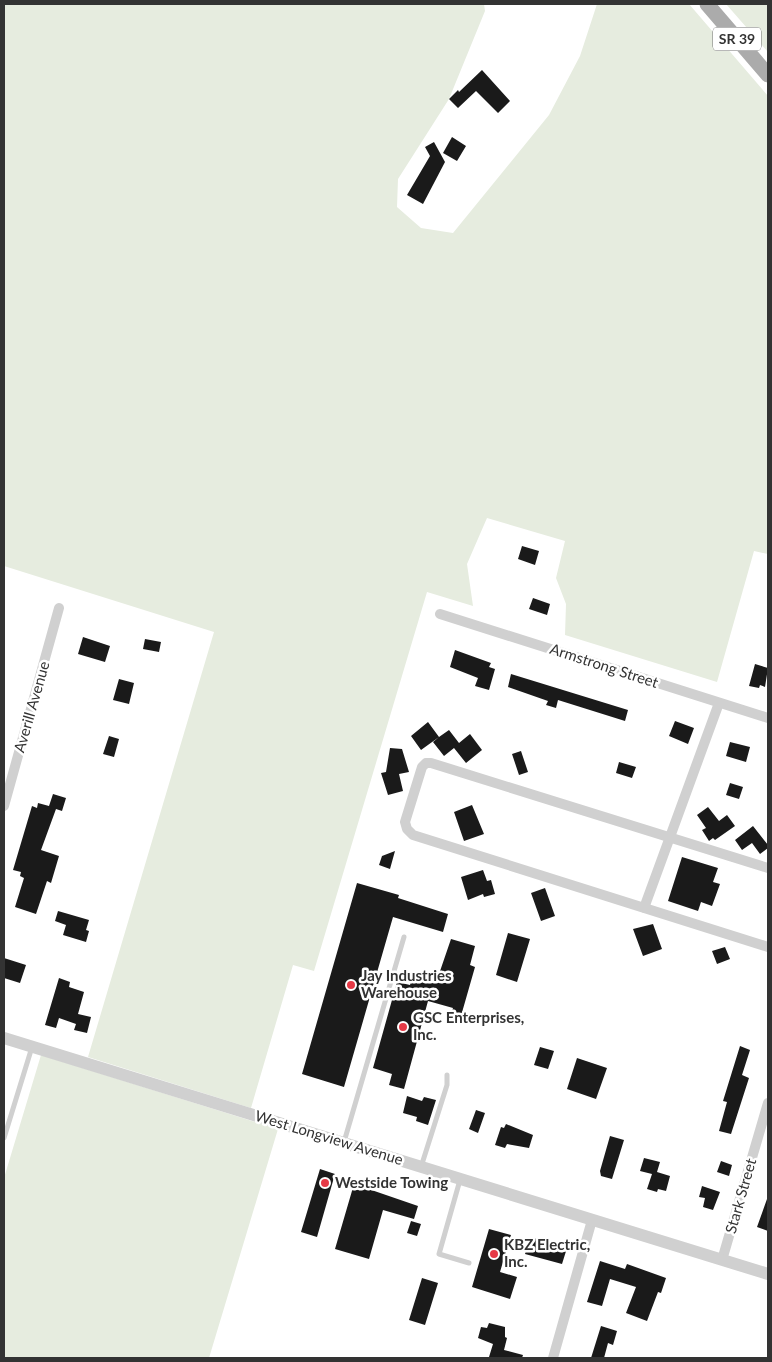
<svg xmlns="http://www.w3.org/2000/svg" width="772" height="1362" font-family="Lato,sans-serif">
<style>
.green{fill:#e6ecdf}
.building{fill:#1a1a1a}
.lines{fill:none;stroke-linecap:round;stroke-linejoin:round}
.service{stroke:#d0d0d0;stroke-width:5}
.minor{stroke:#d0d0d0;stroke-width:10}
.tertiary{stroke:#d0d0d0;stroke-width:12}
.primary{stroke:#ababab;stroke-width:15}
.poi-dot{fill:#e63946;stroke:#fff;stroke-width:2}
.labels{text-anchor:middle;stroke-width:5;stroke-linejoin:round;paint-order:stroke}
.shield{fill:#fff;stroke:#707070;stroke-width:1}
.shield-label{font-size:14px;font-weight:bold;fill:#333}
.street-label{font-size:15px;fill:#333;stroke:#fff}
.poi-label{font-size:15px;font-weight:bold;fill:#333;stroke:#fff;text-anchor:start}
</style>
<rect width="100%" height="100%" fill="#fff"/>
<path class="green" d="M4 4H484L485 11 449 99 398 179 397 207 421 228 453 233 549 115 580 56 597 4H689L768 96V554L754 551 717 682 565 635 566 604 556 578 565 541 487 518 467 564 473 606 427 592 314 971 293 965 251 1108 88 1057 214 632 4 566Z
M726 4H768V52Z
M41 1055 278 1129 209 1358H4V1178Z"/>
<path class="building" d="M482 70 510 101 498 113 476 91 458 108 449 99 458 90 459 92Z
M452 137 466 146 457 161 443 153Z
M434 142 445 162 423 204 407 195 430 156 425 147Z
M522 546 539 551 535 565 518 559Z
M533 598 550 604 547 615 529 609Z
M83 637 110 646 105 662 78 654Z
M145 639 161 642 159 652 143 649Z
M455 650 491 663 489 667 495 669 489 690 475 686 478 678 450 667Z
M755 664 768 668 765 687 760 685 759 688 749 686Z
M511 674 628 710 625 721 558 700 556 708 546 705 548 701 508 687Z
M119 679 134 683 129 704 113 700Z
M675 721 694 728 688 744 669 736Z
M428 722 439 737 449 730 459 743 470 734 482 750 466 763 454 748 444 756 433 742 439 737 421 750 411 736Z
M109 736 119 739 114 757 103 754Z
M730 742 750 747 746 762 726 756Z
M390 748 402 749 409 772 399 774 403 791 388 795 381 773 386 772Z
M521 751 528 772 519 775 512 754Z
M619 762 636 767 632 778 616 773Z
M730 783 743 787 739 799 726 795Z
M53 794 66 798 62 811 56 809 41 850 59 856 51 883 47 881 36 914 15 907 24 878 20 876 21 872 13 870 32 806 37 808 38 803 49 806Z
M472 805 484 834 464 841 454 812Z
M708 807 719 821 727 815 735 826 715 840 713 838 709 841 702 830 706 828 697 815Z
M753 826 768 845V848L760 854 752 843 742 850 735 840Z
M395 851 390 869 379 865 382 856Z
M682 857 718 868 713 882 720 884 712 906 701 902 698 911 668 901Z
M483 870 487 881 491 880 495 894 484 897 483 894 468 900 461 877Z
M357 883 399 895 398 898 448 914 443 932 393 917 344 1087 302 1074Z
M545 888 555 916 541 921 531 893Z
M58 911 89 920 86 930 89 931 86 942 63 935 66 925 55 921Z
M653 924 662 949 643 956 633 929Z
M508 933 530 939 517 982 496 975Z
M451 939 475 946 470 965 475 967 459 1023 449 1020 453 1008 428 1001 404 1089 389 1085 392 1074 373 1068 397 982 410 985 414 971 438 977Z
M725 947 730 959 717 964 712 951Z
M4 958 26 965 20 983 4 978Z
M59 978 70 982 69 987 84 992 78 1014 91 1017 87 1033 74 1030 76 1024 59 1018 56 1028 45 1025Z
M740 1046 750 1050 742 1075 749 1078 731 1134 719 1131 727 1102 723 1101Z
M540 1047 554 1051 548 1069 534 1065Z
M577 1058 607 1068 596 1099 567 1089Z
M407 1096 422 1101 424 1097 436 1100 428 1125 416 1121 417 1117 403 1113Z
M476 1110 485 1113 478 1133 469 1129Z
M506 1124 533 1135 529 1148 507 1144 505 1148 495 1145 501 1127 504 1128Z
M610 1136 624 1140 612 1179 601 1176 600 1171Z
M644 1158 660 1162 657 1172 670 1176 666 1191 658 1189 657 1192 647 1189 652 1174 640 1171Z
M721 1161 732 1165 729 1176 717 1172Z
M320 1169 335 1174 317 1237 301 1232Z
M354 1184 418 1206 414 1219 383 1210 369 1259 335 1249Z
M702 1186 720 1192 713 1210 703 1207 705 1198 699 1197Z
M767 1199 768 1200V1231L757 1227Z
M411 1221 421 1224 417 1236 407 1233Z
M489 1229 511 1235 500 1272 517 1277 510 1299 472 1287Z
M530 1237 567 1248 562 1264 525 1254Z
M600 1261 625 1269 627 1264 666 1278 661 1293 658 1292 647 1321 626 1313 636 1287 610 1279 602 1306 587 1302Z
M422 1278 438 1283 425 1325 409 1320Z
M489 1323 505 1327V1337L507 1338 504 1350 523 1355 522 1358 489 1357 493 1344 478 1338 481 1327 487 1328Z
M601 1326 617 1331 613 1345 608 1343 604 1358H591Z"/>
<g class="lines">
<path class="service" d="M4 1138 32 1047
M344 1142 404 937
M421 1167 447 1085V1075
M460 1180 439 1254 469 1263"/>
<path class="minor" d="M440 614 768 718
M4 806 59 608
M768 868 431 763H426L422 767 405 822 407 829 413 835 768 947
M644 908 719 703
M722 1260 768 1103
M553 1358 592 1220"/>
<path class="tertiary" d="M4 1038 768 1274"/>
<path class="primary" d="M707 4 768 75"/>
</g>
<g class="poi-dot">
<circle cx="351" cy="985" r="5"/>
<circle cx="403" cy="1027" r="5"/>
<circle cx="325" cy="1183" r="5"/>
<circle cx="494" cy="1254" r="5"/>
</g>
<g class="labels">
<rect class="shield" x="713" y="27.5" width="48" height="23" rx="4"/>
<g class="shield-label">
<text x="737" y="44">SR 39</text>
</g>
<g class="street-label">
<text transform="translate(604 666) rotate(18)" y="5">Armstrong Street</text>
<text transform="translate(32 707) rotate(-74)" y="5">Averill Avenue</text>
<text transform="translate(329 1138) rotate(17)" y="5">West Longview Avenue</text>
<text transform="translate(741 1196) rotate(-74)" y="5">Stark Street</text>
</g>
<g class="poi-label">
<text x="361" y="981">Jay Industries<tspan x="361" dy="17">Warehouse</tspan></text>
<text x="413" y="1023">GSC Enterprises,<tspan x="413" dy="17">Inc.</tspan></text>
<text x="335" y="1188">Westside Towing</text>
<text x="504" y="1250">KBZ Electric,<tspan x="504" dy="17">Inc.</tspan></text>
</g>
</g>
<rect width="772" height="1362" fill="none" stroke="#333333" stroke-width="10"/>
</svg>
